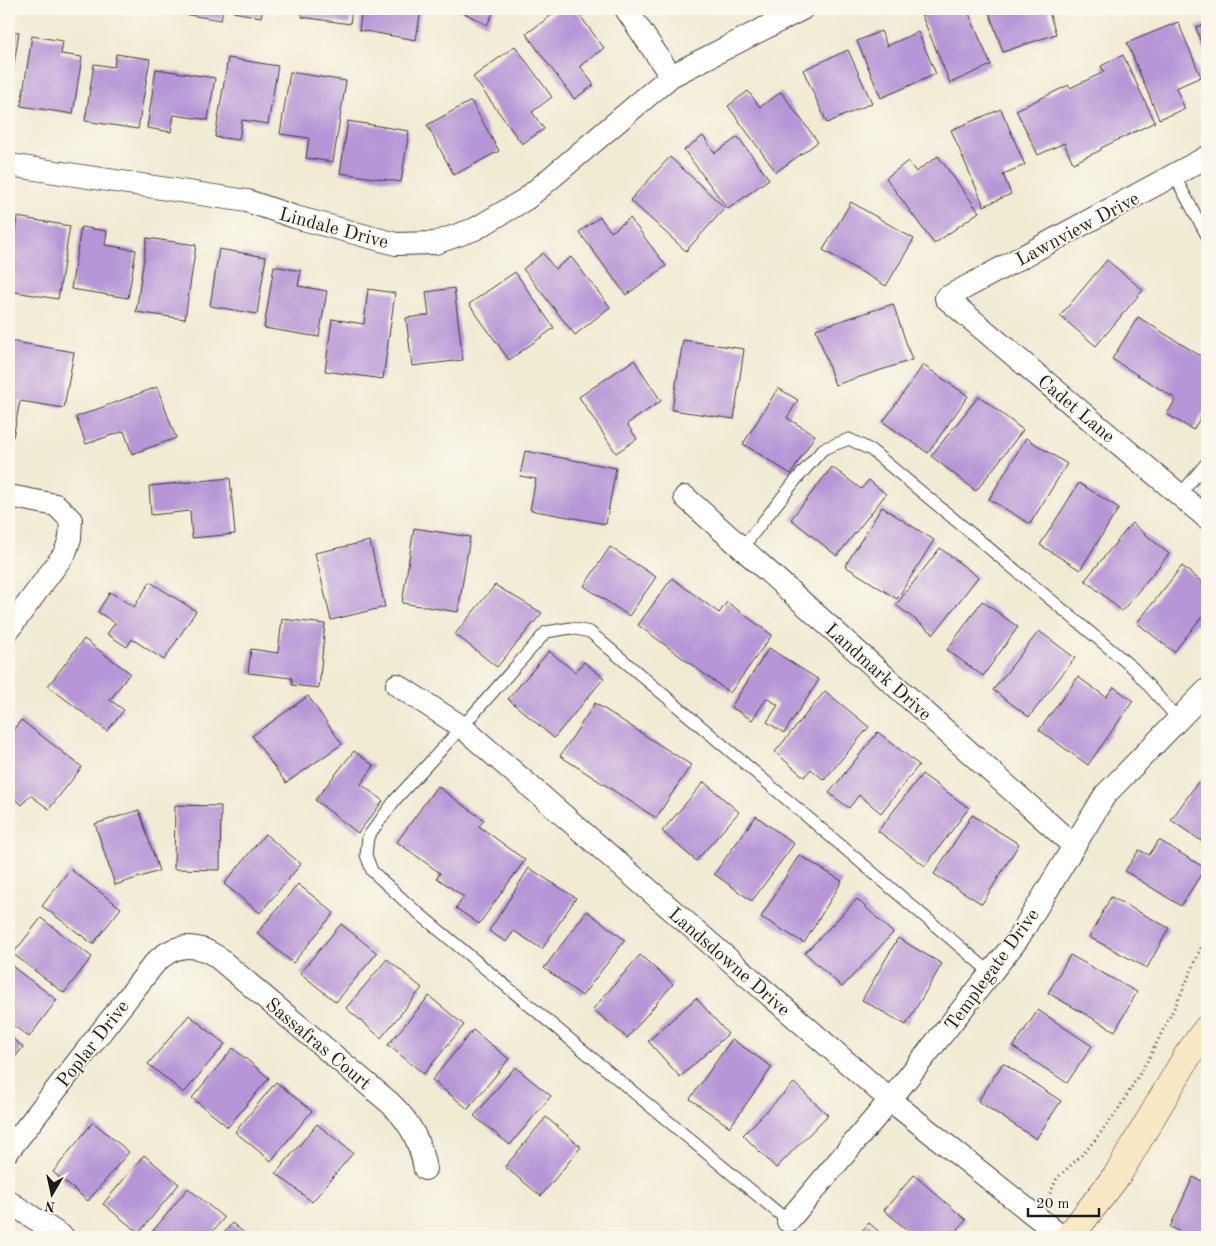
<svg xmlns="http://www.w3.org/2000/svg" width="1216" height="1246" font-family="'Old Standard TT',serif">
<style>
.building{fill:#b696d6}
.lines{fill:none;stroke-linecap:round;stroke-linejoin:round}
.lane-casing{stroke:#3c3b37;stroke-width:13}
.street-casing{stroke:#3c3b37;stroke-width:24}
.secondary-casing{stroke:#3c3b37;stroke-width:29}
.path{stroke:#3c3b37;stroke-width:3;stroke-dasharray:1 4;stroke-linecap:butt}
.lane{stroke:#fff;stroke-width:11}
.street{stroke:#fff;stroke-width:22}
.secondary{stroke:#f8e8c3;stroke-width:28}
.labels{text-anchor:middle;stroke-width:4;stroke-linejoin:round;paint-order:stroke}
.street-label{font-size:19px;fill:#1c1c1c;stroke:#fbf7ec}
</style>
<rect width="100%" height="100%" fill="#fbf7ec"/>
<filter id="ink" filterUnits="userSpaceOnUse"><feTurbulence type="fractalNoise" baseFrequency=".02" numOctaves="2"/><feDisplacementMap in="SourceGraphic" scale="10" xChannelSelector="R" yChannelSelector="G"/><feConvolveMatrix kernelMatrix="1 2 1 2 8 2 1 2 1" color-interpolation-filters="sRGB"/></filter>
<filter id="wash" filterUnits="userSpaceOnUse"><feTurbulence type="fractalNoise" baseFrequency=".0096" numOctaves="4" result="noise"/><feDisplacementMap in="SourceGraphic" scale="20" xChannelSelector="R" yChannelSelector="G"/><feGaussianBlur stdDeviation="1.12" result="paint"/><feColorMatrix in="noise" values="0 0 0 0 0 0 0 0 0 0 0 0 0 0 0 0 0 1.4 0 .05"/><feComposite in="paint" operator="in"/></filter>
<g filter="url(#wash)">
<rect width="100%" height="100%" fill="#f0ebd3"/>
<g id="blocks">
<path class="building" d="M177 9H223L221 20 176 13Z
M233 9H263L261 17 233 12Z
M303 9H352L350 24 302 17Z
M362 9H421L416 40 359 30Z
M457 9H495L487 25Z
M560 9H575L604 48 580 66 594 85 574 99 526 34Z
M919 9H967L991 65 950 83Z
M988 9H1048L1056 34 1003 52Z
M1178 22 1201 77 1176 88 1185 109 1159 119 1127 43Z
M1207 24V64L1196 27Z
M9 31 19 32 10 90 9 89Z
M881 31 887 46 918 32 936 74 881 98 857 41Z
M32 36 63 41 61 54 82 57 73 114 21 106Z
M515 46 552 97 532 112 544 129 522 144 473 77Z
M848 50 872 103 827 123 803 70Z
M116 54 150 59 138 129 85 121 94 64 114 67Z
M1123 55 1155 122 1101 148V150L1073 163 1064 143 1038 155 1016 110 1069 85 1070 88 1104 72 1101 66Z
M228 58 278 66 268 124 242 120 239 140 215 137Z
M156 69 215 78 208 120 174 115 171 132 147 128Z
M290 72 346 81 333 162 306 158 309 138 280 134Z
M748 91 760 107 781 92 818 142 776 172 728 106Z
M471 101 499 151 454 175 427 125Z
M1001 109 1025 165 1003 174 1011 194 984 206 951 130Z
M348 121 409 131 401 182 340 173Z
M703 136 715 153 738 137 769 179 728 209 684 150Z
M938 156 979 212 934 244 886 178 908 161 916 172Z
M670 157 725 208 686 251 630 200Z
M851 202 914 239 886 286 823 250Z
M17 217 70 226 58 299 9 291V272Z
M600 217 611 232 630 218 666 266 626 295 579 232Z
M81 227 107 231 105 245 136 250 128 298 71 289Z
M147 238 196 245 185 319 136 312Z
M219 249 266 257 257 314 210 306Z
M543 253 555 269 571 257 610 307 575 335 523 269Z
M1107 260 1143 290 1096 346 1060 316Z
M274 266 301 271 298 286 327 291 319 337 264 328Z
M515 272 554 328 509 360 469 304Z
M454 288 463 360 412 366 406 318 429 315 426 292Z
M368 289 395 293 383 379 325 371 332 319 364 324Z
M893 304 912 360 835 385 816 329Z
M1138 317 1207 360V407L1193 430 1167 414 1176 399 1112 359Z
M683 340 744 349 734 419 672 410Z
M9 341 74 352 64 408 20 401 13 437 9 436Z
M634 360 661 401 627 424 637 439 616 453 579 397Z
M923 365 968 396 928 453 883 422Z
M157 387 176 438 132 454 124 431 86 444 76 417Z
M778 388 798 400 787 418 815 435 791 474 743 444Z
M979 396 1023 430 976 491 931 456Z
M1026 438 1067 464 1030 524 989 499Z
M525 451 616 468 606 524 530 510 536 479 520 476Z
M832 467 861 489 869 480 886 494 837 556 791 519Z
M230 478 235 534 192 538 190 511 151 515 149 486Z
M1079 483 1119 508 1080 570 1040 545Z
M882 507 934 540 897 599 845 566Z
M1132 523 1169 554 1122 611 1085 580Z
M414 528 470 537 458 612 402 603Z
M370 541 385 607 331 620 315 553Z
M610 547 656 577 629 616 584 586Z
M940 548 978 577 934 634 896 605Z
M1182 566 1207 586V610L1174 652 1137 623Z
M672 578 719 613 727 602 772 635 730 693 638 625Z
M150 582 196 611 164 660 132 639 127 647 107 634 115 623 98 612 110 592 134 607Z
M495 585 542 613 497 667 455 634Z
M982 601 1018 627 983 676 947 650Z
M282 619 325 624 319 688 292 685V678L248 673 251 649 278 653Z
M1039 631 1075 658 1029 717 993 690Z
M84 639 130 673 110 700 124 710 107 731 48 686Z
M769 648 819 680 784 733 767 722 778 705 767 698 752 720 731 707Z
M549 651 575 672 584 662 604 678 554 738 508 699Z
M1078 677 1106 697 1114 687 1133 701 1088 765 1039 730Z
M825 691 869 727 824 780 811 769 804 777 775 752Z
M308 696 342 744 286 783 252 736Z
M595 703 691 765 656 818 560 756Z
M21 720 82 767 49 809 30 795 22 805 9 795V735Z
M878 732 919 765 881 813 859 795 849 808 829 793Z
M354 751 374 766 361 784 383 801 358 833 315 800Z
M922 774 969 808 925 866 878 831Z
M704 782 739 812 696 861 662 831Z
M1198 782 1207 788V845L1171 820Z
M437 786 484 820 479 826 525 860 479 924 456 908 464 897 437 878 440 873 397 842Z
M175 805 221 806 220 870 174 869Z
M139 810 159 871 115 885 95 824Z
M972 815 1019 844 982 904 934 874Z
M756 816 794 844 752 901 714 874Z
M265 834 301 864 260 913 224 884Z
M1159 840 1205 868 1181 906 1125 871 1139 850 1149 855Z
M799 855 842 881 804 943 761 917Z
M529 868 576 898 542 949 514 931 506 942 489 931Z
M70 869 121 908 93 944 42 906Z
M298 884 334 913 293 963 257 933Z
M1111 897 1169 928 1147 968 1089 937Z
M857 899 893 933 842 987 805 953Z
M587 911 625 940 582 996 544 968Z
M41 918 92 957 64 993 13 954Z
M341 924 377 953 336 1002 300 973Z
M898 938 942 964 906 1025 862 1000Z
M640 955 673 984 627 1038 593 1009Z
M1070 955 1137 992 1115 1031 1048 993Z
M387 959 422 988 381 1038 346 1008Z
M9 964 57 1000 29 1037 9 1022Z
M429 996 464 1025 424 1074 388 1045Z
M696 998 728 1034 680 1077 648 1041Z
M1038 1010 1092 1046 1067 1083 1013 1047Z
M189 1015 225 1044 184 1093 148 1064Z
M473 1030 509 1059 468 1109 432 1080Z
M9 1036 23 1047 9 1065Z
M732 1039 772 1067 730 1127 690 1099Z
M233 1048 269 1078 228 1127 192 1098Z
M1003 1063 1061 1101 1036 1139 978 1101Z
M515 1067 551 1096 510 1145 474 1116Z
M276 1082 312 1111 271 1161 235 1132Z
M794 1083 828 1115 776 1168 743 1135Z
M546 1117 581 1147 541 1196 505 1167Z
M93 1122 129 1152 88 1201 53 1172Z
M317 1124 353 1153 312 1202 276 1173Z
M144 1155 179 1184 139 1233 103 1204Z
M914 1175 966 1220 951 1237H915L884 1210Z
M1193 1177 1207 1183V1237H1191L1170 1227Z
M188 1188 224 1218 208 1237H148Z
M232 1223 249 1237H221Z
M869 1223 885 1237H856Z"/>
</g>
</g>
<g filter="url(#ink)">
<use href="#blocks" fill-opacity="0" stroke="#3c3b37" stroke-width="1"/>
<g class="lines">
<g class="lane-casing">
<path id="lane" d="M1174 175 1207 236
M1180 495 1207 462
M742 548 795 481 823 449 849 439 871 450 1133 668 1178 719
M788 1221 410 906 372 871 366 855 368 837 395 800 462 727 546 632 571 628 590 632 991 973"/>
</g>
<g class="street-casing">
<path id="street" d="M626 9 671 76
M1207 157 946 298 1207 518
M9 165 247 201 295 217 396 244 435 243 475 229 526 199 671 76 802 9
M9 496 56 505 71 520 70 538 65 553 9 629
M685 497 1074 846
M397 685 462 727 890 1100 1062 1237
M9 1150 154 964C173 944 194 942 216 956L390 1103C410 1122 420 1141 425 1169
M9 1202 63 1237
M788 1221 890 1100 1017 940 1105 795 1207 690"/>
</g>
<g class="secondary-casing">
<path id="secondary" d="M1069 1237 1118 1174 1188 1055 1207 1029"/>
</g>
<path class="path" d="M1048 1198 1057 1178 1086 1151 1116 1113 1149 1058 1181 994 1202 946 1207 936
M1013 1237 1020 1231"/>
<use href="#lane" class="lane"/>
<use href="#street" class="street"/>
<use href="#secondary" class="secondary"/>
</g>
</g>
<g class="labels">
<g class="street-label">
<text transform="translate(334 227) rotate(15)" y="7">Lindale Drive</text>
<text transform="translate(1077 228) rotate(-28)" y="7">Lawnview Drive</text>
<text transform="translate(1077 408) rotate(40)" y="7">Cadet Lane</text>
<text transform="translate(879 671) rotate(42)" y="7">Landmark Drive</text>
<text transform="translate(730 961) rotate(41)" y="7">Landsdowne Drive</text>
<text transform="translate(991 969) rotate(-54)" y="7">Templegate Drive</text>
<text transform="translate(92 1043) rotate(-52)" y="7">Poplar Drive</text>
<text transform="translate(319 1043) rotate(40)" y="7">Sassafras Court</text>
</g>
</g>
<rect width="1216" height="1246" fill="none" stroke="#fbf7ec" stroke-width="30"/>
<g transform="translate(52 1194) rotate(189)" stroke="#fbf7ec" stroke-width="4" paint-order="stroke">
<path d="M0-4L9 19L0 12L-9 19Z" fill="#1c1c1c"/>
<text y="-8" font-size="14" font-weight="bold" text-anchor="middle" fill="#1c1c1c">N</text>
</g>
<path d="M1028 1208v8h71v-8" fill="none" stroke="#1c1c1c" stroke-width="2.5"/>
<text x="1036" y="1208" font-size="15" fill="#1c1c1c" stroke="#fbf7ec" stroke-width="4" paint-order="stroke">20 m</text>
</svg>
